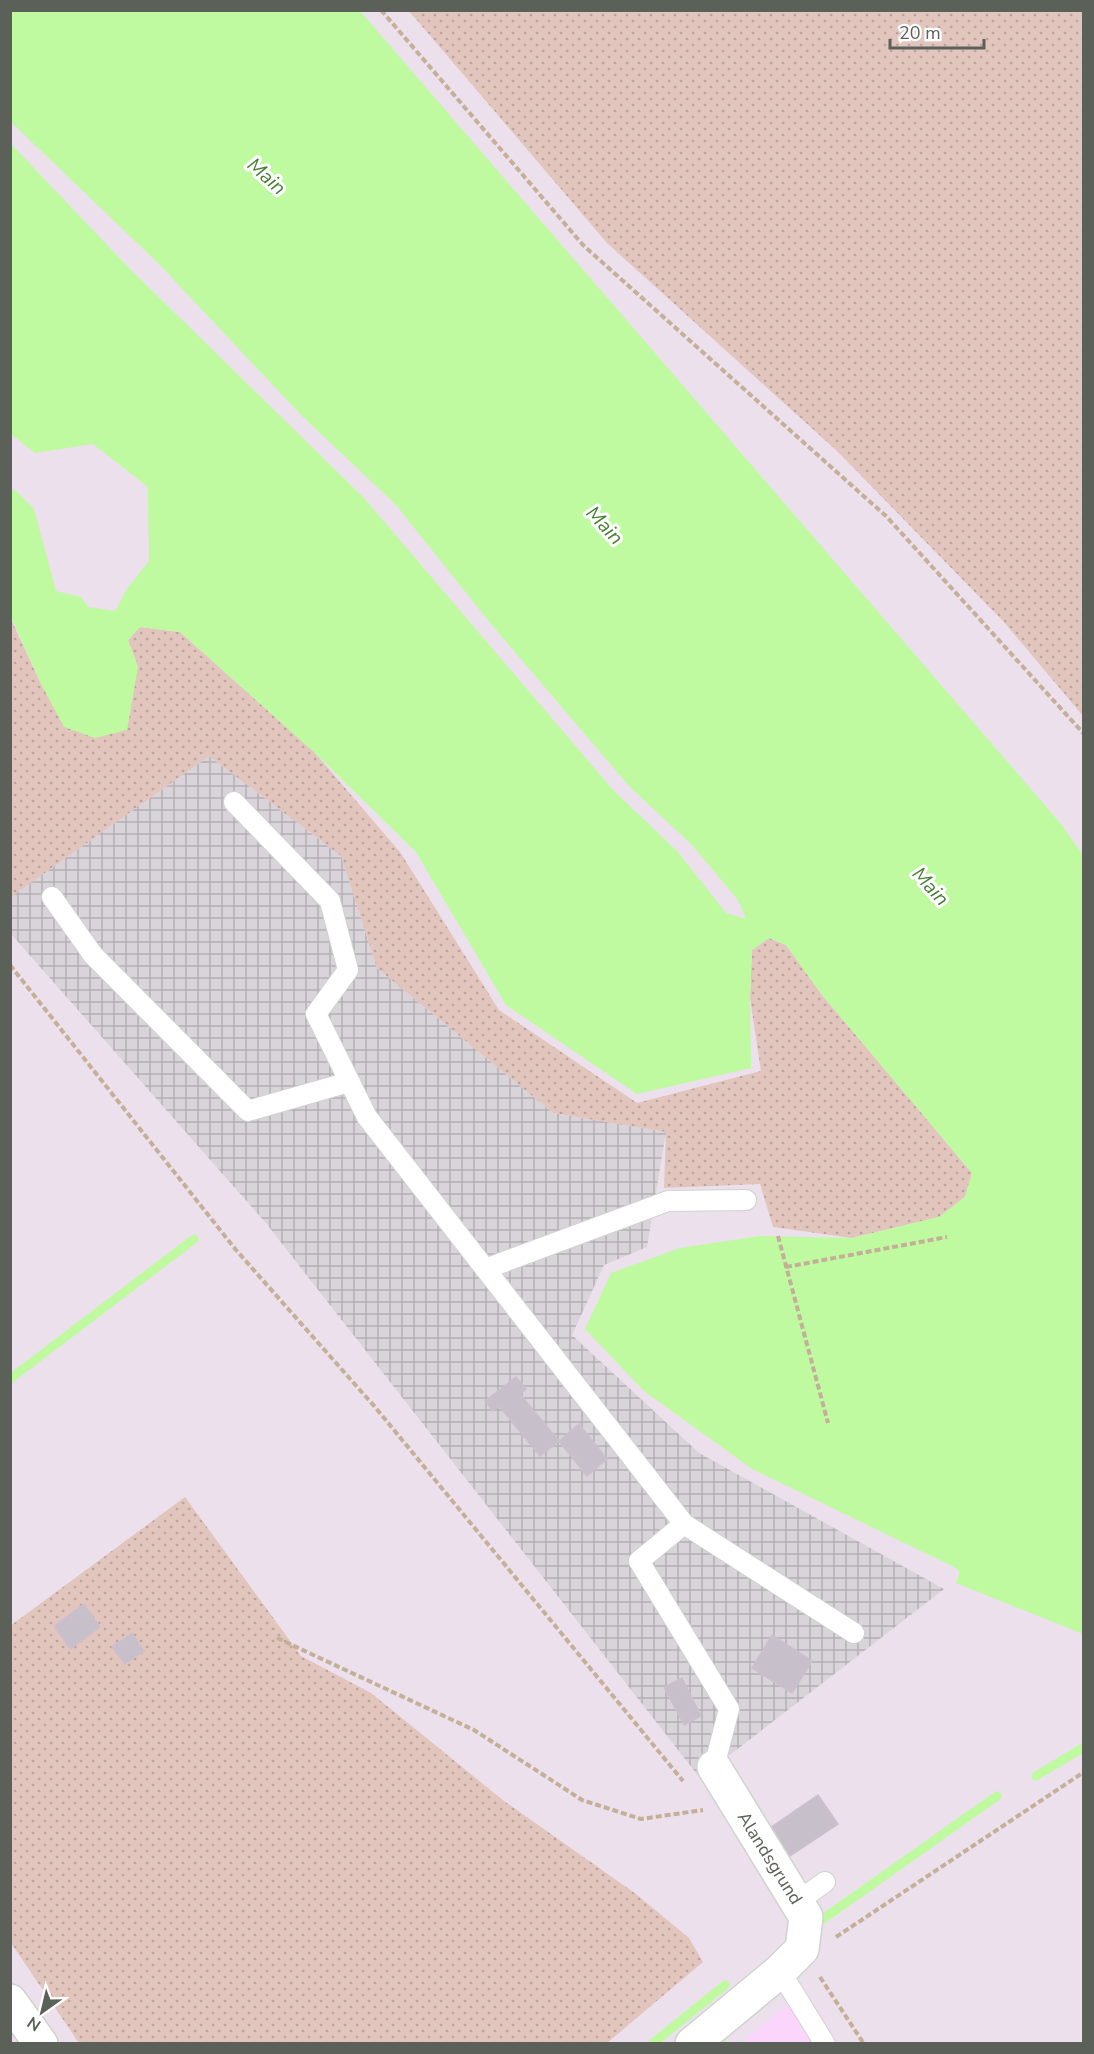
<svg xmlns="http://www.w3.org/2000/svg" width="1094" height="2054" font-family="'Nunito Sans',sans-serif">
<style>
.commercial{fill:#fbd5fb}
.industrial{fill:url(#industrial-grid)}
.grass{fill:url(#grass-dots)}
.water{fill:#bffaa1}
.lines{fill:none;stroke-linecap:round;stroke-linejoin:round}
.stream{stroke:#bffaa1;stroke-width:9}
.building{fill:#c7bfc9;stroke:#cebfcf;stroke-width:1.5}
.lane-casing{stroke:#cfd4ce;stroke-width:22}
.street-casing{stroke:#cfd4ce;stroke-width:36}
.secondary-casing{stroke:#ccd3cb;stroke-width:36}
.path{stroke:#c5af98;stroke-width:4;stroke-dasharray:6 3;stroke-linecap:butt}
.lane{stroke:#fff;stroke-width:20}
.street{stroke:#fff;stroke-width:33}
.secondary{stroke:#fff;stroke-width:33}
.labels{text-anchor:middle;stroke-width:6;stroke-linejoin:round;paint-order:stroke}
.street-label{font-size:18px;fill:#5b6159;stroke:#fff}
.water-label{font-size:20px;font-style:italic;fill:#478033;stroke:#fff}
</style>
<defs>
<pattern id="industrial-grid" width="8" height="8" patternUnits="userSpaceOnUse" patternTransform="scale(1.5)"><rect width="8" height="8" fill="#d9d3da"/><path d="M0 4h8M4 0v8" fill="none" stroke="#b3afb4"/></pattern>
<pattern id="grass-dots" width="8" height="8" patternUnits="userSpaceOnUse" patternTransform="scale(1.5)"><rect width="8" height="8" fill="#e2c6bd"/><path d="M2 2h.1M6 6h.1" fill="none" stroke="#baa49d" stroke-width="1.8" stroke-linecap="round"/></pattern>
</defs>
<rect width="100%" height="100%" fill="#ebe0eb"/>
<path class="commercial" d="M805 1990 838 2043 740 2044Z"/>
<path class="industrial" d="M209 756 341 856 377 968 553 1113 666 1132 647 1247 604 1265 572 1335 699 1453 944 1589 700 1778 265 1222 11 934 10 897Z"/>
<path class="grass" d="M409 11H1083V716L1004 622 837 451 607 243Z
M10 617 42 686 138 667 128 640 140 627 180 632 315 753 400 852 499 1010 637 1103 761 1071 750 998 752 950 769 938 786 945 822 995 972 1173 965 1197 939 1217 852 1238 773 1227 760 1184 664 1188 666 1132 553 1113 377 968 341 856 209 756 11 897Z
M185 1497 301 1656 371 1693 504 1801 636 1894 689 1938 703 1962 607 2043H79L11 1943 10 1626Z"/>
<path class="water" d="M11 10 360 11 1061 824 1083 855V1634L956 1583 960 1572 954 1567 752 1469 644 1391 585 1329 611 1273 680 1248 760 1236 852 1238 939 1217 965 1197 972 1173 822 995 786 945 769 938 752 950 750 998 751 1068 637 1094 506 1005 416 852 315 753 180 632 140 627 128 640 138 667 127 730 95 738 64 727 42 686 11 617V489L16 491 34 509 56 591 81 597 88 607 115 611 127 589 149 561 148 487 93 444 35 453 11 434V144L130 269 364 498 613 790 678 852 726 913 746 919 738 900 692 845 629 786 491 624 396 505 301 415 159 264 11 122Z"/>
<g class="lines">
<path class="stream" d="M10 1379 194 1239
M1036 1776 1084 1747
M820 1921 997 1796
M652 2044 725 1985"/>
</g>
<path class="building" d="M516 1377 526 1389 520 1394 559 1441 540 1456 499 1406 493 1411 485 1401Z
M579 1424 607 1459 587 1476 559 1441Z
M84 1604 100 1627 70 1649 54 1626Z
M132 1633 144 1651 125 1664 112 1647Z
M772 1635 812 1661 792 1693 752 1668Z
M682 1678 701 1716 684 1725 664 1687Z
M818 1795 838 1824 790 1856 770 1828Z"/>
<g class="lines">
<g class="lane-casing">
<path id="lane" d="M234 802 330 901 348 970 316 1014 367 1117 684 1524
M52 897 93 955 248 1111 349 1082
M485 1269 668 1201 746 1200
M714 1767 729 1709 639 1561 684 1524 854 1633
M797 1902 825 1882
M780 1971 825 2044"/>
</g>
<g class="street-casing">
<path id="street" d="M692 2044 780 1971 802 1949 806 1917 714 1767"/>
</g>
<g class="secondary-casing">
<path id="secondary" d="M10 2001 41 2044"/>
</g>
<path class="path" d="M381 10 583 245 886 516 1084 734
M10 965 236 1250 375 1407 683 1781
M778 1236 828 1423
M786 1267 947 1237
M277 1638 474 1730 582 1800 641 1819 703 1810
M836 1937 1084 1772
M820 1977 864 2044"/>
<use href="#lane" class="lane"/>
<use href="#street" class="street"/>
<use href="#secondary" class="secondary"/>
</g>
<g class="labels">
<g class="street-label">
<text transform="translate(770 1858) rotate(58)" y="6">Alandsgrund</text>
</g>
<g class="water-label">
<text transform="translate(267 176) rotate(42)" y="7">Main</text>
<text transform="translate(605 525) rotate(47)" y="7">Main</text>
<text transform="translate(931 886) rotate(48)" y="7">Main</text>
</g>
</g>
<rect width="1094" height="2054" fill="none" stroke="#5b6159" stroke-width="24"/>
<g transform="translate(42 2012) rotate(214)" stroke="#ffffff" stroke-width="4.5" paint-order="stroke">
<path d="M0-4.5L10 22L0 15L-10 22Z" fill="#5b6159"/>
<text y="-9" font-size="16" font-weight="bold" text-anchor="middle" fill="#5b6159">N</text>
</g>
<path d="M890 39v9h94v-9" fill="none" stroke="#5b6159" stroke-width="3"/>
<text x="899" y="39" font-size="18" fill="#5b6159" stroke="#ffffff" stroke-width="4.5" paint-order="stroke">20 m</text>
</svg>
